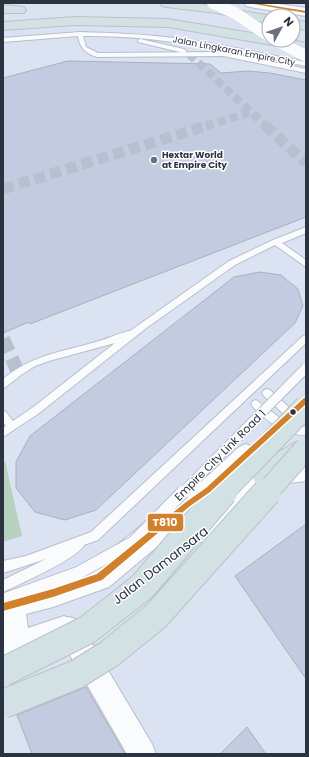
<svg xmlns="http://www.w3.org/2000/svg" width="309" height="757" font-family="Poppins,sans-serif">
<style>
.green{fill:#b7d3c0}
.building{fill:#c2cbe0;stroke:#aab0bd}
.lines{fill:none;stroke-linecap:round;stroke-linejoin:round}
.pedestrian-tunnel-far2{stroke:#b8bfce;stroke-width:8;stroke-dasharray:8 4.5;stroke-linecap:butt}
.pedestrian-tunnel-far1{stroke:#b8bfce;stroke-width:11;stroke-dasharray:11 5.5;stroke-linecap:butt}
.pedestrian-tunnel{stroke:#b8bfce;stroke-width:14;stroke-dasharray:14 7;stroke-linecap:butt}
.service-casing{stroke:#b8becc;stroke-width:2}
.minor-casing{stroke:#b8becc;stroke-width:2}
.tertiary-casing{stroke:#b8becc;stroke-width:2}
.motorway-casing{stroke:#bcc0c9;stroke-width:2}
.service{fill:#fafbfd;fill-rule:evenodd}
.minor{fill:#fafbfd;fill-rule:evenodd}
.tertiary{fill:#fafbfd;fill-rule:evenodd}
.motorway{fill:#d2e1e4;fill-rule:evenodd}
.service-bridge-far1-casing{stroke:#b8becc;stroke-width:11;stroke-linecap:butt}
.service-bridge-casing{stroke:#b8becc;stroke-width:14;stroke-linecap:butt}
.minor-bridge-casing{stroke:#b8becc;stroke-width:12;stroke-linecap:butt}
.motorway-bridge-far1-casing{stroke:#bcc0c9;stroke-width:24;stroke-linecap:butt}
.motorway-bridge-casing{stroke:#bcc0c9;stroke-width:30;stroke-linecap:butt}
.service-bridge-far1{stroke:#fafbfd;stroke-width:9}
.service-bridge{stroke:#fafbfd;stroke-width:12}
.minor-bridge{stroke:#fafbfd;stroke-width:12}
.motorway-bridge-far1{stroke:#d2e1e4;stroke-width:22}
.motorway-bridge{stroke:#d2e1e4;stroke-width:28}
.bus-1-casing{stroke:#fff;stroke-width:3}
.bus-1{fill:#d1812b;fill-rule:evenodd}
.poi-dot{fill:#69707e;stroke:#fff;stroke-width:1.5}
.bus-dot{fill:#2c3340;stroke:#fff;stroke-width:1.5}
.labels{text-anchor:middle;stroke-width:3;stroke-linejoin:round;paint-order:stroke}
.far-street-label{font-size:9px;fill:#2c3340;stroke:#fff}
.far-poi-label{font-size:9px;font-weight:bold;fill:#2c3340;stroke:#fff;text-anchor:start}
.street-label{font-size:11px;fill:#2c3340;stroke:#fff}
.near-street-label{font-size:13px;fill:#2c3340;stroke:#fff}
.line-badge{stroke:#fff;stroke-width:1.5}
.badge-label{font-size:11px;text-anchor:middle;font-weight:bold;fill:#fff}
</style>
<rect width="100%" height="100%" fill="#dbe2f1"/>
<path class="green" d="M5 461 22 536 3 542V462Z"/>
<path class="building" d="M68 61 210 64 221 73 248 71 270 73 306 80V217L30 324 29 322 3 333V78Z
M259 272 281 275 298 289 303 306 295 323 96 510 65 520 35 512 16 488V462L30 436 234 277Z
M306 524V679L235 576Z
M86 687 125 754H32L17 715Z
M247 727 266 754H220Z"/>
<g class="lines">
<path class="pedestrian-tunnel-far2" d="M189 54 266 126
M206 126 251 112"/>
<path class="pedestrian-tunnel-far1" d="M265 125 306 163
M3 189 209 125"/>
<path class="pedestrian-tunnel" d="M3 339 18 372"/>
<g class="service-casing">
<path id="service" d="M80 32C112 33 143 34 174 38 219 43 262 54 306 62V66C232 51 159 35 83 36L86 47 98 53 223 52 306 69V73L223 56 97 57C85 53 80 48 78 36L3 42V38Z
M140 39 184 49 187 51 184 53 138 42V40Z
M306 227V233L282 243 306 260V267L275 245 235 265 145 329 38 414 3 437V428L6 426 3 422V411L6 412 13 421 32 408 115 343 49 361 35 366 21 375 3 389V379C32 355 61 352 96 342 107 339 117 334 128 331H130L229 261 273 240Z
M306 335V343L98 540 84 545C79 558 18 585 3 592V580L46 559 3 573V561L26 556 91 532 303 336Z
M267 389 270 390 293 411 295 414 293 417 290 418 287 417 264 396 262 393 264 390Z
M256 400 288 424 306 427V435C283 435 269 422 253 407L251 404 253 401Z"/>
</g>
<g class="minor-casing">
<path id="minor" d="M246 444 253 447 256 454 253 461 216 497 208 500 200 497 197 490 200 483 239 447Z
M69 617 78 620 152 744 156 754H127L60 638 57 629 60 620Z"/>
</g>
<g class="tertiary-casing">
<path id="tertiary" d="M244 3H273L306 8V16L250 7 246 6Z
M306 457V481L270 485 214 540 205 544 196 540 192 531 196 522 255 466 264 462Z
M208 478 217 481 220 490 217 499 197 513 109 587 53 607 26 614 28 628 64 616 74 620 78 630 74 640 3 666V593L53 579 91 566 179 495 199 481Z"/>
</g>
<g class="motorway-casing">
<path id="motorway" d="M160 3H196L272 16H269V23L216 13 166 7 162 6Z
M3 5 24 7 26 10 24 13H3Z
M76 17 168 19 269 36V40H291L306 43V51L168 27 76 25 3 30V22Z
M293 19 306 22V30L293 27Z
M300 441 306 443V461L273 482 264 486 255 482 252 474 255 466 292 444Z"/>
</g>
<use href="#service" class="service"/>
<use href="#minor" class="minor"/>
<use href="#tertiary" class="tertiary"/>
<use href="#motorway" class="motorway"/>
<g class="service-bridge-far1-casing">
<path id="service-bridge-far1" d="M182 493 306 368"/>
</g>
<g class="service-bridge-casing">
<path id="service-bridge" d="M3 600 78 573 134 542 183 492"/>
</g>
<g class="minor-bridge-casing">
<path id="minor-bridge" d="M213 3 235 13 269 36
M275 40 306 56"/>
</g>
<g class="motorway-bridge-far1-casing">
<path id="motorway-bridge-far1" d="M222 493 306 406
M266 493 306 448"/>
</g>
<g class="motorway-bridge-casing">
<path id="motorway-bridge" d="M3 672 87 630 142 587 223 492
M3 704 77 674 109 654 156 616 267 492"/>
</g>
<use href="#service-bridge-far1" class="service-bridge-far1"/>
<use href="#service-bridge" class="service-bridge"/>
<use href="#minor-bridge" class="minor-bridge"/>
<use href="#motorway-bridge-far1" class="motorway-bridge-far1"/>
<use href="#motorway-bridge" class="motorway-bridge"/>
<g class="bus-1-casing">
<path id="bus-1" d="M248 3H256L306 11V13Z
M306 397V404L210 492 190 506 102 580 53 597 3 611V603L53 589 97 574 186 502 206 488 304 398Z"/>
</g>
<use href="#bus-1" class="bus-1"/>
</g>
<circle class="poi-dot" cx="154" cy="160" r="4"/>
<circle class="bus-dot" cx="293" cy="412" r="3.5"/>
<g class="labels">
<g class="far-street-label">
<text transform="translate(234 51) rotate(11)" y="3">Jalan Lingkaran Empire City</text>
</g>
<g class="far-poi-label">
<text x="162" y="158">Hextar World<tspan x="162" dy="10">at Empire City</tspan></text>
</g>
<g class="street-label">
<text transform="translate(220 455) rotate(-45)" y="4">Empire City Link Road 1</text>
</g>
<g class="near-street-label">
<text transform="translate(160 565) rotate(-38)" y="5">Jalan Damansara</text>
</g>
</g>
<rect class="line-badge" x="147" y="513" width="37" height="19" rx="4" fill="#d1812b"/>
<g class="badge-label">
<text x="165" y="526">T810</text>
</g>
<rect width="309" height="757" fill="none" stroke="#2c3340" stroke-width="8"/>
<g transform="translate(281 28) rotate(50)"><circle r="19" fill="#ffffff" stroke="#abadb3"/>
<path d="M0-3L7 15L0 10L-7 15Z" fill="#69707e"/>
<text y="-6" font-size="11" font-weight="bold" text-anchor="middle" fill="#2c3340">N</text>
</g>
</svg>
